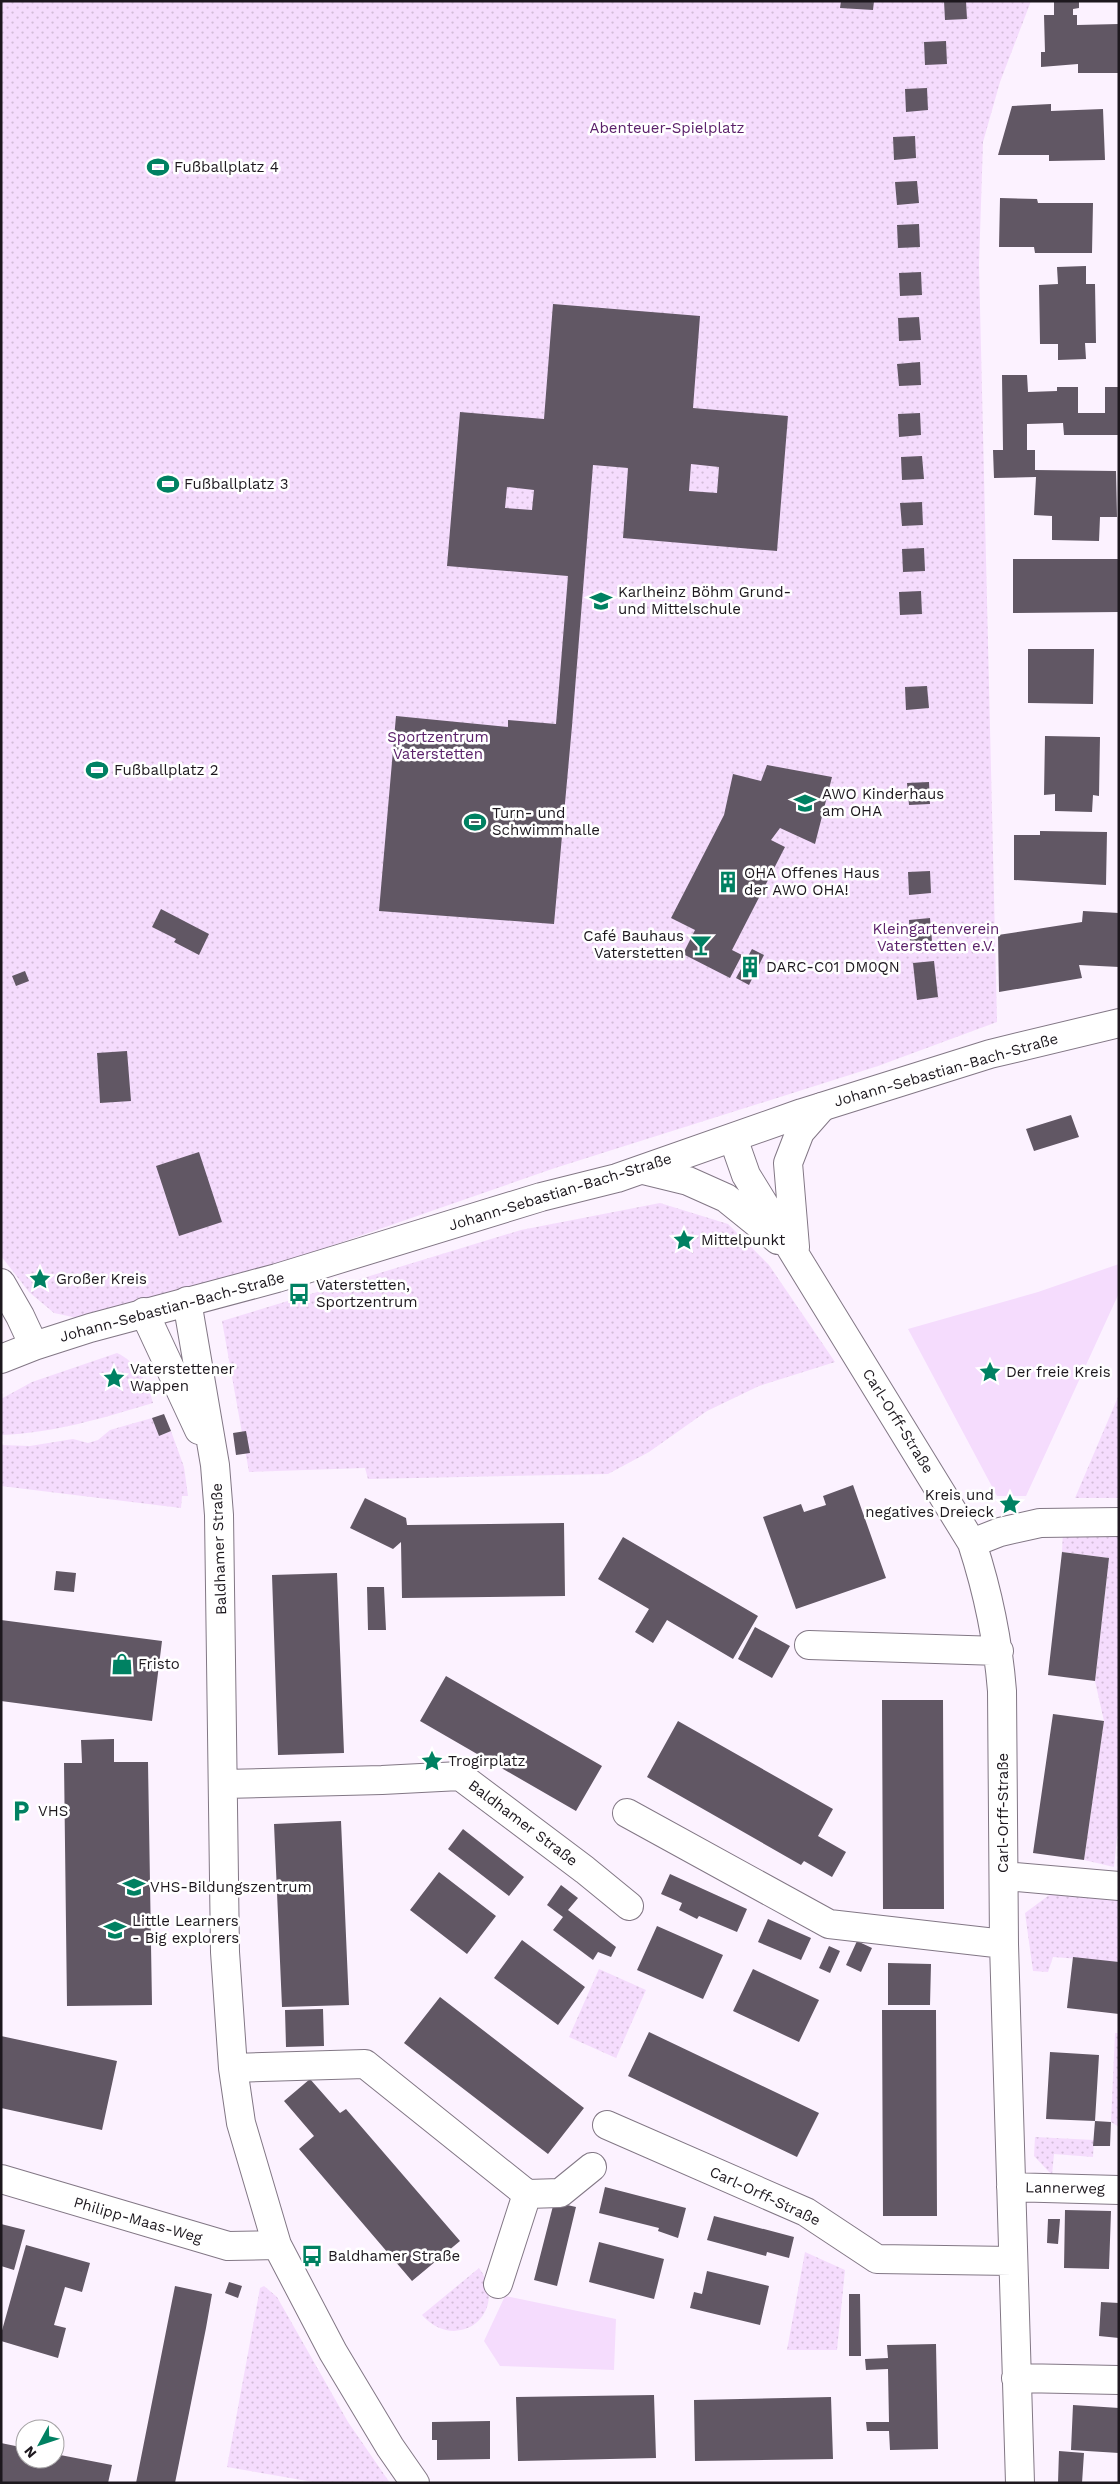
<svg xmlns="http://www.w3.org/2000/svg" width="1120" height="2484" font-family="'Work Sans',sans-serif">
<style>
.grass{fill:#f5dcfd}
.park{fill:url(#park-dots)}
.building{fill:#615764;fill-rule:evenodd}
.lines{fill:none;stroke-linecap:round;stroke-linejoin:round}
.street-casing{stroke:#827785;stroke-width:30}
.secondary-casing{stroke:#827785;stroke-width:30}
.street{stroke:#fff;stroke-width:28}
.secondary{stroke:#fff;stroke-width:28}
.labels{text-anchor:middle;stroke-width:5;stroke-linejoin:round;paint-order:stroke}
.park-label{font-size:15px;fill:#5b216a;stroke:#fff}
.poi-label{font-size:15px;fill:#1d181e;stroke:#fff;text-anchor:start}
.street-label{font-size:15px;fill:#1d181e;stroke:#fff}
</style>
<defs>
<pattern id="park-dots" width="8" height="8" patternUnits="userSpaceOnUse" patternTransform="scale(1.25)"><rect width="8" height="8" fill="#f5dcfd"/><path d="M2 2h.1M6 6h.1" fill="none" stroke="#d2bcd8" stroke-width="1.8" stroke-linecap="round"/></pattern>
</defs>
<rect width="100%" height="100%" fill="#fcf2ff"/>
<path class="grass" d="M1119 1264V1293L1026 1496H997L908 1329 1038 1292Z
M505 2296 616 2319 614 2370 500 2366 484 2341Z"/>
<path class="park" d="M1 1H1031L1000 82 983 142 979 265 997 1022 878 1066 555 1168 247 1275 82 1319 54 1313 29 1292 1 1256Z
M660 1203 728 1224 769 1265 835 1362 759 1386 707 1411 649 1452 608 1474 368 1479 365 1468 249 1472 222 1321 521 1230Z
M117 1353C137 1362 148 1383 153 1403 103 1418 54 1433 1 1435V1399L32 1382Z
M1119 1396V1498H1075L1118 1397Z
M152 1418 159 1436 171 1431 184 1467 188 1496H182L181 1508 1 1486V1445L30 1446 73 1439 88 1443 98 1440 110 1430Z
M1119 1530V1816L1114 1867 1084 1860 1104 1721 1095 1681 1109 1558 1062 1552 1063 1531Z
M1052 1893 1119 1899V1962L1053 1957 1048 1972 1033 1971 1025 1913Z
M599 1969 646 1990 616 2058 569 2037Z
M1115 2033H1119V2127L1111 2122Z
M1035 2137 1094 2140 1093 2157 1054 2154 1052 2175 1034 2156Z
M805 2252 845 2270 837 2350H787Z
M479 2268C511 2312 458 2355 422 2315Z
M264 2286 277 2297 348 2422 390 2483H319L227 2467 260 2288Z"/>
<path class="building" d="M841 1H874L873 10 840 8Z
M944 1H966L967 19 945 20Z
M1054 1H1079V8L1073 9V15H1077V25L1119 24V73H1078V64L1041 67V52H1045L1044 15H1054Z
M946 41 947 64 925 65 924 42Z
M927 88 928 110 906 112 905 89Z
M1051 104V111L1103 109 1105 160 1049 161V155H998L1012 106Z
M915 136 916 158 894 160 893 137Z
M917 181 919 203 897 205 895 182Z
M1000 198 1037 199 1038 203H1093L1092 253H1035L1034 247H999Z
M919 224 920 247 898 248 897 225Z
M1086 266V284H1095L1096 343H1085L1086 359 1058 360V344H1040L1039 285 1058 284 1057 267Z
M921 272 922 295 900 296 899 273Z
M553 304 700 316 693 408 788 416 777 551 623 538 628 468 593 465 572 726 554 924 379 911 396 716 508 727V720L556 724 568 576 447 566 460 412 544 419ZM691 464 719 467 717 493 689 491ZM507 487 534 490 532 510 505 508Z
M919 317 921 340 899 341 898 318Z
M920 362 921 385 899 386 897 364Z
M1002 375H1027L1028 392 1057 391V387H1078V413H1105V387H1119V435H1064L1063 423 1027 424V450H1035V470L1116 471 1117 517H1100L1099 541 1052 540V516L1034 515 1036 477 994 478 993 450H1003Z
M920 413 921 435 899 437 898 414Z
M922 456 924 479 902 480 901 457Z
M922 502 923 525 902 526 900 503Z
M924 548 925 571 903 572 902 549Z
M1013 559H1118L1119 612 1013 613Z
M921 591 922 614 900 615 899 592Z
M1028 649H1094L1093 704 1028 703Z
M927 686 929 708 906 710 905 687Z
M1045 736 1100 737 1099 796 1093 795 1092 812 1055 811V794L1044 795Z
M767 765 832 777 815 844 780 828 771 840 785 847 732 950 742 955 730 978 683 954 695 930 671 918 724 815 733 774 761 781Z
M929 782 930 804 909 805 907 783Z
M1040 831 1107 832 1106 885 1014 880V835H1040Z
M930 871 931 893 909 895 908 872Z
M161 909 209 934 199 955 174 942 176 939 152 927Z
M1083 911 1119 913V967L1079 965 1082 978 999 992 998 935 1082 922Z
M930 918 932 941 910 942 909 920Z
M752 949 764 955 749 985 736 978Z
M934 961 938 997 917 1000 913 963Z
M25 971 29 981 16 986 12 976Z
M127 1051 131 1101 100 1103 97 1053Z
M1071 1115 1079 1137 1034 1151 1026 1129Z
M199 1152 222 1222 179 1236 156 1166Z
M164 1414 171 1431 159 1436 152 1418Z
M246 1431 250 1453 236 1455 233 1433Z
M853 1485 886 1578 796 1609 763 1517 801 1504 804 1512 826 1505 823 1496Z
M365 1498 406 1518 407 1525 564 1523 565 1596 402 1598 401 1542 393 1549 350 1528Z
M623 1537 758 1616 733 1659 667 1620 653 1643 635 1632 649 1609 598 1579Z
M1062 1552 1109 1558 1095 1681 1048 1675Z
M56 1571 76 1573 74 1592 54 1590Z
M337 1573 344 1753 278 1755 272 1575Z
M367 1587H384L386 1630H368Z
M1 1620 162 1641 152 1721 1 1701Z
M755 1627 790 1646 772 1678 738 1659Z
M446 1676 602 1766 576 1811 420 1721Z
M882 1700H943L944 1909H883Z
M1053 1714 1104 1721 1084 1860 1033 1853Z
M678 1721 833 1809 818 1836 846 1852 832 1877 804 1861 801 1865 647 1777Z
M114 1739V1762H148L152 2005 67 2006 64 1763H82L81 1740Z
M341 1821 349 2005 282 2007 274 1824Z
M463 1829 524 1877 509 1896 448 1849Z
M439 1872 496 1916 467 1954 410 1910Z
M670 1874 747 1909 737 1932 699 1916 697 1919 679 1910 682 1903 661 1894Z
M561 1885 578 1898 568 1910 616 1947 611 1957 598 1952 593 1960 553 1930 563 1917 547 1905Z
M768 1919 811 1938 801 1960 758 1942Z
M657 1926 723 1955 703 1999 637 1970Z
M522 1940 585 1987 558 2025 494 1978Z
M857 1941 872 1948 861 1972 846 1965Z
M829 1946 840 1951 830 1973 819 1968Z
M1073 1957 1119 1962V2014L1067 2008Z
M888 1963 931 1964 930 2005H888Z
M753 1969 819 2000 799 2042 733 2011Z
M440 1997 584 2108 548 2154 404 2043Z
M323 2009 324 2046 286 2047 285 2010Z
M882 2010H936L937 2216H883Z
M649 2032 819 2113 797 2157 628 2076Z
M1 2036 117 2061 102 2130 1 2108Z
M1050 2052 1099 2055 1095 2121 1046 2119Z
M310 2079 340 2113 346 2109 460 2241 412 2281 299 2149 314 2136 284 2101Z
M1095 2121 1111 2122 1110 2146H1093Z
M605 2187 686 2208 678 2238 658 2231 659 2228 599 2213Z
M554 2202 576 2207 557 2286 534 2280Z
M1065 2210 1111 2211 1109 2269 1064 2268Z
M714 2216 794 2237 789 2258 767 2252 766 2256 707 2240Z
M1048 2219H1060L1058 2244 1047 2243Z
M1 2224 25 2230 14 2270 1 2266Z
M599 2242 664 2259 654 2299 589 2282Z
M26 2245 90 2263 82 2292 65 2287 54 2325 66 2328 58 2358 1 2341V2334Z
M707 2271 769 2286 760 2325 690 2308 694 2292 702 2294Z
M229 2282 242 2286 238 2298 225 2293Z
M175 2286 212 2294 206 2328 175 2483H136Z
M849 2294H860L861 2356H849Z
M1101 2302 1119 2303V2338L1099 2336Z
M936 2344 938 2449 890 2450 889 2431H867L866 2422H889L888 2369 866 2370 865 2359 888 2358 887 2345Z
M654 2395 656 2458 518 2461 516 2397Z
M831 2397 833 2459 695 2461 694 2400Z
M1073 2405 1119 2408V2453L1071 2450Z
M490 2421V2459L437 2460V2440H432V2422Z
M1 2443 25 2448V2459H55V2454L112 2465 108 2483H1Z
M1059 2451 1084 2453 1082 2483H1058Z"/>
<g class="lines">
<g class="street-casing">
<path id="street" d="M733 1138 746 1175 972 1543C988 1592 998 1640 1002 1691L1004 1944 1020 2483
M643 1170 688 1181 726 1198 778 1240
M795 1247 788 1163 800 1132 822 1107
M187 1301 215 1465 219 1515 225 1952 233 2068 241 2123 277 2245 333 2352 390 2447 415 2483
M144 1312 199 1430
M972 1543 1000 1532 1040 1523 1119 1522
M809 1645 999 1651
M223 1784 382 1780 460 1776 585 1870 629 1906
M627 1813 829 1924 1004 1944
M1004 1876 1119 1886
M233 2068 365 2064 527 2194 560 2193 592 2167
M607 2125 806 2212 877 2259 1012 2261
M1 2179 228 2246 277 2245
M1011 2187 1119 2190
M498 2284 527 2194
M1016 2378 1119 2380"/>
</g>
<g class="secondary-casing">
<path id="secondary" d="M1 1283 20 1316 34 1346
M1 1359 34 1346 90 1328 277 1278 541 1197 617 1178 802 1113 990 1054 1119 1023"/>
</g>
<use href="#street" class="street"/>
<use href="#secondary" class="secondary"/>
</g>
<defs>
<g id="stadium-bare" transform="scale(1.725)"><path d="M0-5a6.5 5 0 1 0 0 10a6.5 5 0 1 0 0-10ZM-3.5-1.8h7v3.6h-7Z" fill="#008162" stroke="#fff" stroke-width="2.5" paint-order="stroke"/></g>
<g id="school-bare" transform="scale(1.725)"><path d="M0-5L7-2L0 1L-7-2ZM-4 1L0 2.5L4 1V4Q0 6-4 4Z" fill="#008162" stroke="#fff" stroke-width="2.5" paint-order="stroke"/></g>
<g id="building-bare" transform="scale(1.725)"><path d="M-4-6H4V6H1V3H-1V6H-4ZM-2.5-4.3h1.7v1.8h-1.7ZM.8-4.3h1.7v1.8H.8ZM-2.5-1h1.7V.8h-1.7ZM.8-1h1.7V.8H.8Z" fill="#008162" stroke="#fff" stroke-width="2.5" paint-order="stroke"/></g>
<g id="bar-bare" transform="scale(1.725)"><path d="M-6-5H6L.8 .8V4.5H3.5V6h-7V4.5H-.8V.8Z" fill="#008162" stroke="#fff" stroke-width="2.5" paint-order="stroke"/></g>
<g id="sight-bare" transform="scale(1.725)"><path d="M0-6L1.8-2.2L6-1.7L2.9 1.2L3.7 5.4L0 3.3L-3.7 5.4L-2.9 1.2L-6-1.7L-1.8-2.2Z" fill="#008162" stroke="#fff" stroke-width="2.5" paint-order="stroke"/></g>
<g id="bus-bare" transform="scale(1.725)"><path d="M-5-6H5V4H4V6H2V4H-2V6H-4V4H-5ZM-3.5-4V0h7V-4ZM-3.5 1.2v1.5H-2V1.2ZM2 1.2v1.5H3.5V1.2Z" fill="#008162" stroke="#fff" stroke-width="2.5" paint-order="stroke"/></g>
<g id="shop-bare" transform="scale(1.725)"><path d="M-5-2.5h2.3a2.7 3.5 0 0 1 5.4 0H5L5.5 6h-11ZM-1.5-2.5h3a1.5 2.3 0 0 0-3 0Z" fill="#008162" stroke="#fff" stroke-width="2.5" paint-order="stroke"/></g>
<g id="parking-bare" transform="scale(1.725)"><path d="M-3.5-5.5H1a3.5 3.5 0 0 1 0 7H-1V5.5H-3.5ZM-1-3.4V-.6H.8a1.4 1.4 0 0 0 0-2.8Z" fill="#008162" stroke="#fff" stroke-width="2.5" paint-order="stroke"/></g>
</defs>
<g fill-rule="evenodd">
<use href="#stadium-bare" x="158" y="167"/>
<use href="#stadium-bare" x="168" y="484"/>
<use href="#school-bare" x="601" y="601"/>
<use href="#stadium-bare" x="97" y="770"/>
<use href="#school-bare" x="805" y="803"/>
<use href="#stadium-bare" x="475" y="822"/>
<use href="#building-bare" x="728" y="882"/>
<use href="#bar-bare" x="701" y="945"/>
<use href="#building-bare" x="750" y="967"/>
<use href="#sight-bare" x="684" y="1240"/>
<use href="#sight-bare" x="40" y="1279"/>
<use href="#bus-bare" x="299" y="1294"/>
<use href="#sight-bare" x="990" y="1372"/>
<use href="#sight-bare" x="114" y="1378"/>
<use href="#sight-bare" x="1010" y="1504"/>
<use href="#shop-bare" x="122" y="1664"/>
<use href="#sight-bare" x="432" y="1761"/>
<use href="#parking-bare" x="21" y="1811"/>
<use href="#school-bare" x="134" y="1887"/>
<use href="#school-bare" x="115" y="1930"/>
<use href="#bus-bare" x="312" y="2256"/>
</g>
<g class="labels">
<g class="park-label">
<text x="667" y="133">Abenteuer-Spielplatz</text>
<text x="438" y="742">Sportzentrum<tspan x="438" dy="17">Vaterstetten</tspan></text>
<text x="936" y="934">Kleingartenverein<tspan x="936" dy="17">Vaterstetten e.V.</tspan></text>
</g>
<g class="poi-label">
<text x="174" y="172">Fußballplatz 4</text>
<text x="184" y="489">Fußballplatz 3</text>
<text x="618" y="597">Karlheinz Böhm Grund-<tspan x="618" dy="17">und Mittelschule</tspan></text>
<text x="114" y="775">Fußballplatz 2</text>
<text x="822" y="799">AWO Kinderhaus<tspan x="822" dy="17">am OHA</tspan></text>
<text x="492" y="818">Turn- und<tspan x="492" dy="17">Schwimmhalle</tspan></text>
<text x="744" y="878">OHA Offenes Haus<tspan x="744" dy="17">der AWO OHA!</tspan></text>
<text x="684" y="941" text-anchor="end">Café Bauhaus<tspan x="684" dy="17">Vaterstetten</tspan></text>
<text x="766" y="972">DARC-C01 DM0QN</text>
<text x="701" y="1245">Mittelpunkt</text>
<text x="56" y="1284">Großer Kreis</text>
<text x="316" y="1290">Vaterstetten,<tspan x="316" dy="17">Sportzentrum</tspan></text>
<text x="130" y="1374">Vaterstettener<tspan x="130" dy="17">Wappen</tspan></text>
<text x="1006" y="1377">Der freie Kreis</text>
<text x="994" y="1500" text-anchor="end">Kreis und<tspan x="994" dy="17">negatives Dreieck</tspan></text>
<text x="138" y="1669">Fristo</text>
<text x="448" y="1766">Trogirplatz</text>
<text x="38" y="1816">VHS</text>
<text x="150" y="1892">VHS-Bildungszentrum</text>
<text x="132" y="1926">Little Learners<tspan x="132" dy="17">- Big explorers</tspan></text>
<text x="328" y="2261">Baldhamer Straße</text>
</g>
<g class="street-label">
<text transform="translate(946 1070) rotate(-16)" y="5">Johann-Sebastian-Bach-Straße</text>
<text transform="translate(560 1192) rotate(-17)" y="5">Johann-Sebastian-Bach-Straße</text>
<text transform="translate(172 1307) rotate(-15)" y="5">Johann-Sebastian-Bach-Straße</text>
<text transform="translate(898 1421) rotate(58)" y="5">Carl-Orff-Straße</text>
<text transform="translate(219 1549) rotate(-92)" y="5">Baldhamer Straße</text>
<text transform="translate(1003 1813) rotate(-90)" y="5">Carl-Orff-Straße</text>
<text transform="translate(523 1823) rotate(37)" y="5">Baldhamer Straße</text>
<text transform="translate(1065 2188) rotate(1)" y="5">Lannerweg</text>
<text transform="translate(765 2196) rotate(25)" y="5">Carl-Orff-Straße</text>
<text transform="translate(138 2220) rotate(16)" y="5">Philipp-Maas-Weg</text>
</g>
</g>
<rect width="1120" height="2484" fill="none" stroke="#1d181e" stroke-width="5"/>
<g transform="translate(40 2444) rotate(230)"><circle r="24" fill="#ffffff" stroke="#a5a3a5"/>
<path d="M0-4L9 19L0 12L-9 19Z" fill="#008162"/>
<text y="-8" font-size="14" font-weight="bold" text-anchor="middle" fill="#1d181e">N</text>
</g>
</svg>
